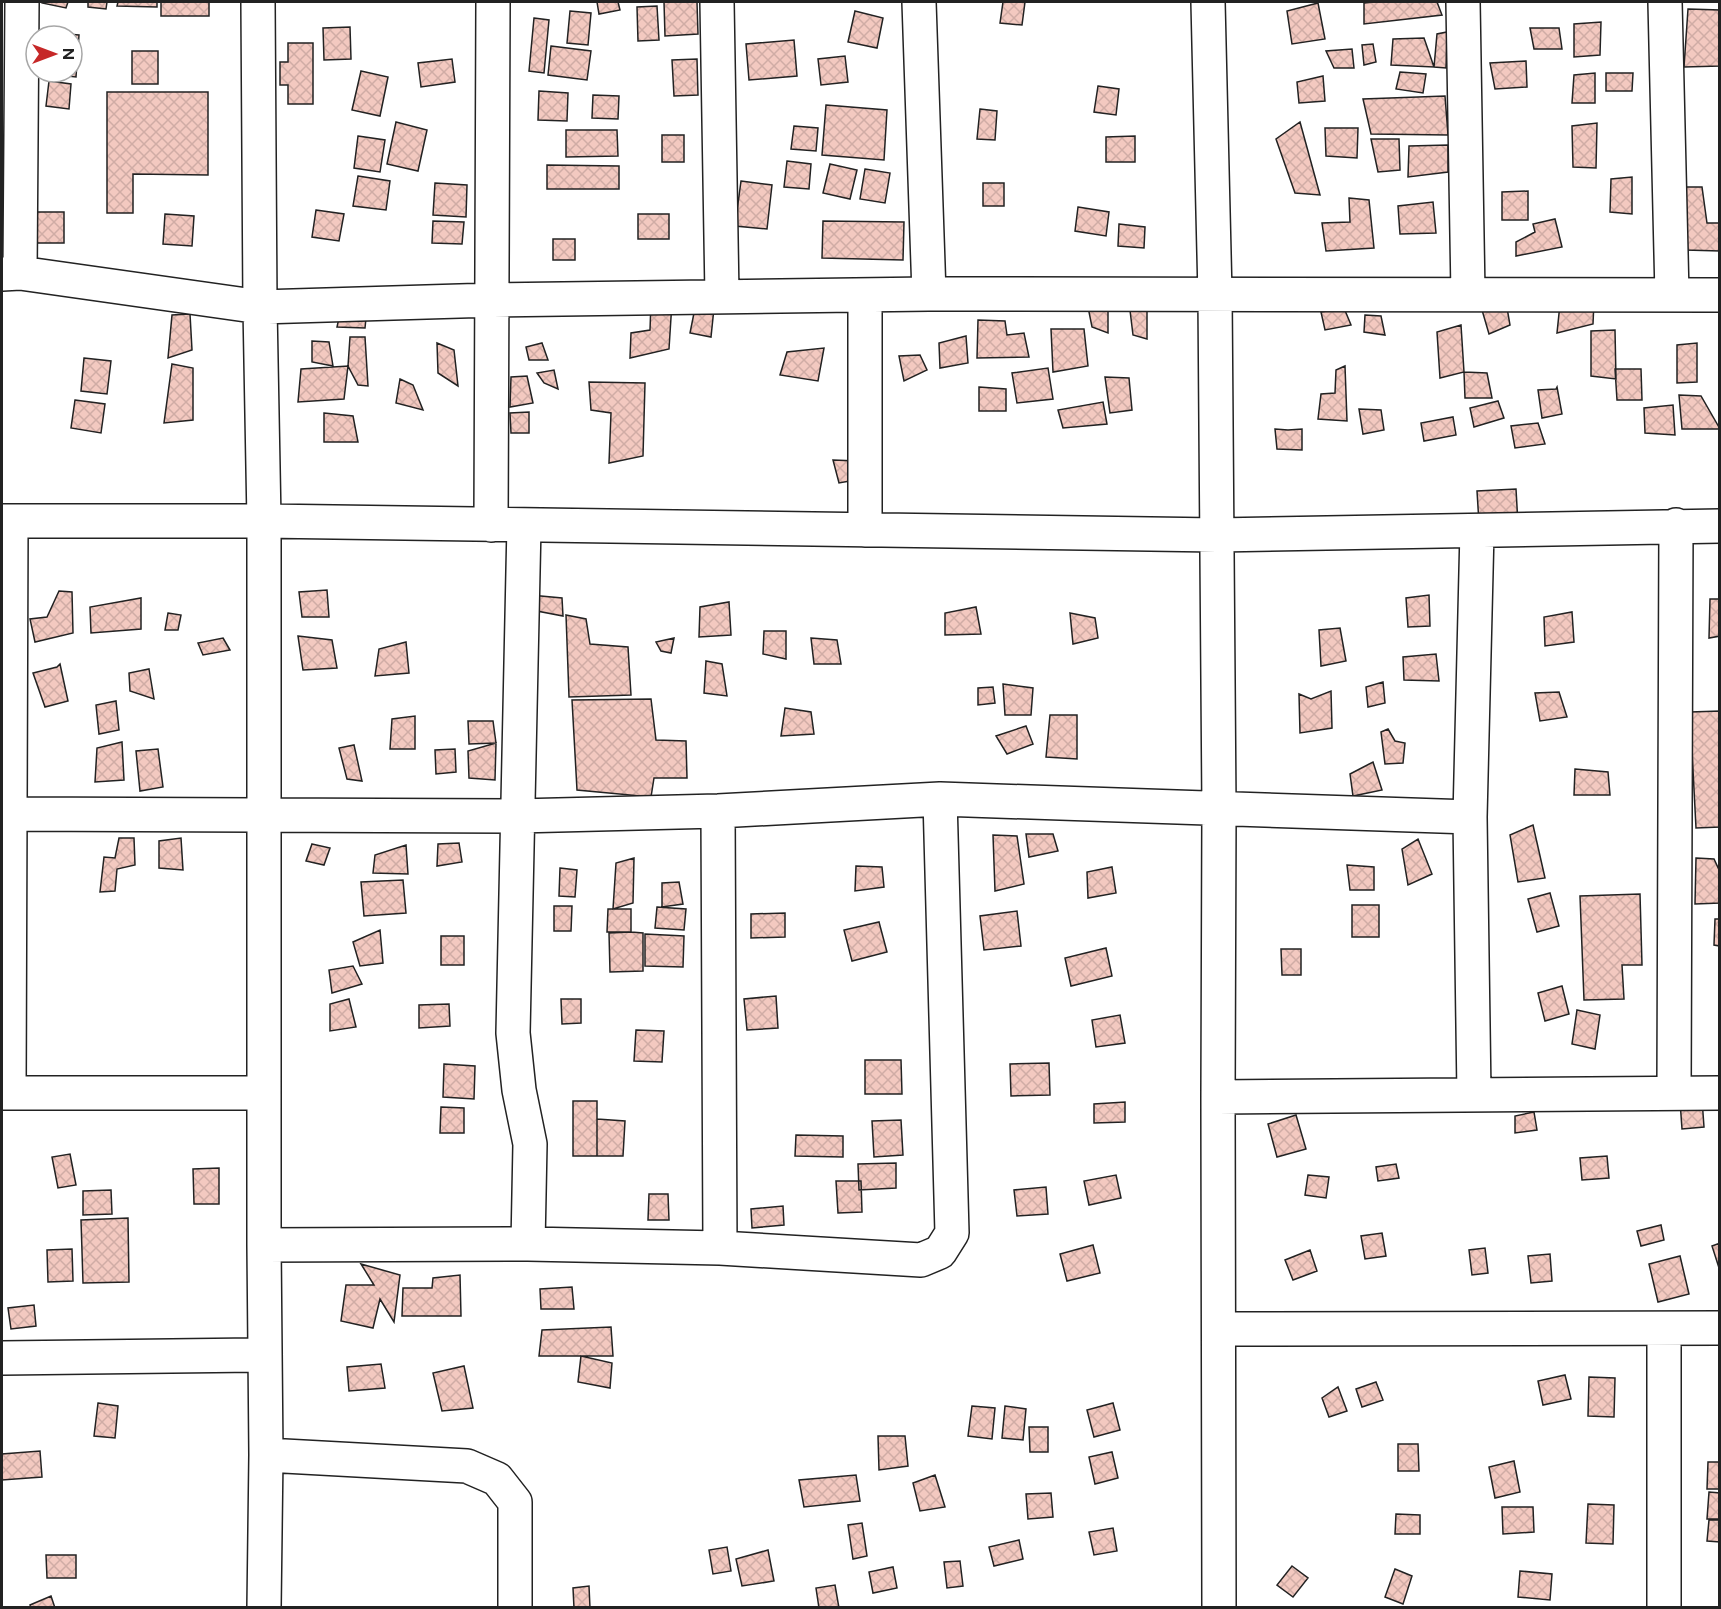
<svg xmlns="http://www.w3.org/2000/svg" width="1721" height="1609" font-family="Figtree,sans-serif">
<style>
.building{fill:url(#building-cross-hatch);stroke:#222;stroke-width:1.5}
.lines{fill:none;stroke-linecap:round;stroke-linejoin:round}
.minor-casing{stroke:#222;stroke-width:36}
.minor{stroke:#fff;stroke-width:33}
</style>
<defs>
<pattern id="building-cross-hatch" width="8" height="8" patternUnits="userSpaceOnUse" patternTransform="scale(1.5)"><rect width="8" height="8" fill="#f3c9c0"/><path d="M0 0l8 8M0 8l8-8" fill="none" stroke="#d0aca5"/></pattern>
</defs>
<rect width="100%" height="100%" fill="#fff"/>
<path class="building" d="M42 2H68L66 8 42 3Z
M88 2H107L106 9 88 7Z
M118 2H157V7L117 6Z
M161 2H209V16H161Z
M597 2H618L620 10 599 14Z
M664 2H697L698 34 665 36Z
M1003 2H1025L1022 25 1000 23Z
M1374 2H1437L1442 15 1364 24V3Z
M1318 3 1325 39 1292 44 1287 11Z
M657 6 659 40 638 41 637 7Z
M1688 9 1720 10V66L1684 67Z
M570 11 591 13 588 45 567 43Z
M855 11 883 18 877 48 848 42Z
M534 18 549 20 544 73 529 71Z
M1601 22 1600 55 1574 57V24Z
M350 27 351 59 324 60 323 28Z
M1530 28H1559L1562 49H1534Z
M1447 32 1446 68 1434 67 1437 34Z
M52 33 79 35 76 77 49 74V72H72V36H52Z
M1424 38 1434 67 1391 65 1393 39Z
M794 40 797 76 749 80 746 44Z
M288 43H313V104H288V85H280V62H288Z
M1373 44 1376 62 1364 65 1362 45Z
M551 46 591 51 587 80 548 75Z
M1352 49 1354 68H1334L1326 51Z
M132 51H158V84H132Z
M845 56 848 82 821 85 818 59Z
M452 59 455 82 421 87 418 63Z
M697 59 698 95 674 96 672 60Z
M1526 61 1527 87 1495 89 1490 63Z
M361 71 388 77 380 116 352 110Z
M1400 72 1426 74 1423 93 1396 89Z
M1595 73V103H1572L1574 75Z
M1606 73H1633L1632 91H1606Z
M1323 76 1325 101 1299 103 1297 82Z
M49 81 71 84 69 109 46 106Z
M1098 86 1119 89 1116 115 1094 112Z
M539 91 568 93 567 121 538 120Z
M107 92H208V175L133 174V213H107Z
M593 95 619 96 618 119 592 118Z
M1445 96 1448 135 1371 134 1363 99Z
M826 105 887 110 884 160 822 155Z
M980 109 997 111 995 140 977 139Z
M396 122 427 130 418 171 387 164Z
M1300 122 1320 195 1295 193 1276 139Z
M1597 123 1596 168 1573 167 1572 126Z
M794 126 818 128 816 151 791 149Z
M1325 128H1358L1357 158 1326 156Z
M566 130H617L618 156 566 157Z
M662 135H684V162H662Z
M358 136 385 140 380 172 354 168Z
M1135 136V162H1106V137Z
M1371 139H1399L1400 170 1378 172Z
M1448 145V172L1408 177 1409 146Z
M787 161 811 164 809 189 784 187Z
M830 164 857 170 850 199 823 193Z
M547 165 619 166V189H547Z
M865 169 890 173 885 203 860 199Z
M358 176 390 181 386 210 353 206Z
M1632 177V214L1610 212 1611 179Z
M741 181 772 185 767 229 735 226Z
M435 183 467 185 466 217 433 215Z
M983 183H1004V206H983Z
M1678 187H1702L1707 223H1720V251L1685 250Z
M1528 191V220H1502V192Z
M1349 198 1369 200 1374 248 1326 251 1322 223 1350 222Z
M1433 202 1436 233 1400 234 1398 206Z
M1078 207 1109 212 1106 236 1075 231Z
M316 210 344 214 339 241 312 237Z
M33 212H64V243H33Z
M165 214 194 216 192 246 163 244Z
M638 214H669V239H638Z
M1555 219 1562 247 1516 256V242L1535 232 1533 224Z
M433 221 464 222 462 244 432 243Z
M823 221 904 222 903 260 822 258Z
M1119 224 1145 227 1144 248 1118 246Z
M553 239H575V260H553Z
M369 288 365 328 337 327 345 290Z
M1594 301 1593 324 1557 333 1560 304Z
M651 302H672L669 349 630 358 631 333 650 330Z
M1087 302 1108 306V333L1092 327Z
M1129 302 1147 304V339L1133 335Z
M1506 302 1510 325 1489 334 1482 310Z
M696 303 714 308 711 337 690 333Z
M1344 308 1351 325 1325 330 1321 312Z
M190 314 192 350 168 358 172 315Z
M1365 315 1381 316 1385 335 1364 332Z
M978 320 1005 321 1007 335 1024 333 1029 357 977 358Z
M1461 325 1464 372 1440 378 1437 332Z
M1051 329H1084L1088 366 1053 372Z
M1615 330 1616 379 1591 376V331Z
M966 336 968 363 940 368 939 343Z
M350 337H365L368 386 358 385 348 366Z
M312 341 329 342 333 366 312 362Z
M437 343 454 350 458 386 438 373Z
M542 343 548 360H529L526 347Z
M1697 343V382L1677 383V345Z
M824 348 818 381 780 375 787 352Z
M920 355 927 370 904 381 899 356Z
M84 358 111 361 107 394 81 391Z
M172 364 193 368V420L164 423Z
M348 366 344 399 298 402 301 369Z
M1345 366 1347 421 1318 419 1321 394 1335 393 1336 370Z
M1048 368 1053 399 1017 403 1012 373Z
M1615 369H1641L1642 400H1617Z
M554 370 558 389 544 383 537 373Z
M1464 372 1487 373 1492 398H1465Z
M527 376 533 403 510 407 511 377Z
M1105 377 1129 378 1132 410 1110 413Z
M400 379 413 385 423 410 396 403Z
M589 382 645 383 643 456 609 463 611 413 591 410Z
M979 387 1006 389V411H979Z
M1557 387 1562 414 1542 418 1538 390 1556 389Z
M1679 395 1701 396 1720 429H1682Z
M75 400 105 404 101 433 71 428Z
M1498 401 1504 418 1474 427 1470 408Z
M1103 402 1107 424 1063 428 1058 410Z
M1673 405 1675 435 1645 433 1644 408Z
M1359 409 1381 410 1384 430 1363 434Z
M529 412V433H511L510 413Z
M324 413 353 416 358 442H324Z
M1453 417 1456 435 1424 441 1421 423Z
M1538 423 1545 444 1515 448 1511 426Z
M1275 429 1288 430 1302 429V450L1277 449Z
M833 460 857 461 855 480 839 483Z
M1516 489 1518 524 1479 523 1477 491Z
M327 590 329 617H302L299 592Z
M59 591 72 592 73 633 35 642 30 619 47 617Z
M530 595 562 598 563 616 537 611Z
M1429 595 1430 626 1408 627 1406 598Z
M141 598V629L91 633 90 607Z
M1710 599H1720V636L1709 638Z
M729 602 731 635 699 637 700 607Z
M976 607 981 634 945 635V613Z
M1572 612 1574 642 1545 646 1544 617Z
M168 613 181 615 178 630H165Z
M1070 613 1095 618 1098 638 1073 644Z
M566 615 586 619 590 644 628 647 631 695 569 697Z
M1340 628 1346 661 1321 666 1319 630Z
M764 631H786V659L763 654Z
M298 636 332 640 337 668 303 670Z
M223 638 230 650 203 655 198 643Z
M674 638 671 653 661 651 656 642Z
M811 638 837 640 841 664H814Z
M406 642 409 673 375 676 379 649Z
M1436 654 1439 681 1404 680 1403 657Z
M706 661 722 664 727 696 704 693Z
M60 664 68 701 45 707 33 673 57 667Z
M149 669 154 699 130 691 129 673Z
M1383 682 1385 703 1368 707 1366 687Z
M1003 684 1033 688 1031 715H1005Z
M993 687 995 703 978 705V688Z
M1331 691 1332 728 1300 733 1299 694 1311 699Z
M1559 692 1567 717 1540 721 1535 693Z
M651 699 656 740 686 741 687 778H654L651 797 577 790 572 700Z
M116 701 119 730 99 734 96 705Z
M785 708 811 712 814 734 781 736Z
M1720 711V827L1696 828 1690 712Z
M1050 715H1077V759L1046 757Z
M415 716V749H390L392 719Z
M468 721H493L496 743 469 744Z
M1026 726 1033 744 1007 754 996 736Z
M1388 729 1395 741 1405 743 1403 763 1385 764 1381 732Z
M122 742 124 780 95 782 97 748Z
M496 743 495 780 469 778 468 751Z
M354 745 362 781 347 779 339 748Z
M158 749 163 787 140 791 136 751Z
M455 749 456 772 436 774 435 750Z
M1373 762 1382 790 1353 796 1350 774Z
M1575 769 1608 772 1610 795H1574Z
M1533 825 1545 878 1518 882 1510 835Z
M1026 834H1053L1058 851 1029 857Z
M993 835 1017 836 1024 884 995 891Z
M119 838H134L135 865 117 869 115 891 100 892 104 857 115 858Z
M181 838 183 870 159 868V841Z
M1418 839 1432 874 1408 885 1402 849Z
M459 843 462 862 437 866 438 844Z
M312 844 330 848 324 865 306 861Z
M406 845 408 874 373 873 375 855Z
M634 858 633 903 613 909 616 863Z
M1696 858 1714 859 1720 872V903L1695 904Z
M1347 865 1374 867V890H1350Z
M856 866 882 867 884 887 855 891Z
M1112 867 1116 893 1088 898 1087 872Z
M560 868 577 870 575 897 559 896Z
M403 880 406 913 364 916 361 882Z
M679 882 683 904 662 907V883Z
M1550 893 1559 926 1537 932 1528 899Z
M1640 894 1642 965H1622L1624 999 1584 1000 1580 896Z
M1352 905H1379V937H1352Z
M554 906H572L571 931H554Z
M657 907 686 909 684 930 655 928Z
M608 909H631V932H607Z
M1017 911 1021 946 984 950 980 916Z
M785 913V937L751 938V914Z
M1715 919H1720V946L1714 945Z
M879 922 887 952 852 961 844 930Z
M380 930 383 963 360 966 353 942Z
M631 932 643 933V971L610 972 609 933Z
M645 934 684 936 683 967 645 966Z
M441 936H464V965H441Z
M1106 948 1112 976 1071 986 1065 958Z
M1281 949H1301V975H1282Z
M353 966 362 984 332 993 329 970Z
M1562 986 1569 1014 1545 1021 1538 993Z
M776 996 778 1028 747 1030 744 999Z
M349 999 356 1027 330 1031V1004Z
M561 999H581V1023L562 1024Z
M449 1004 450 1026 419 1028V1005Z
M1577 1010 1600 1015 1595 1049 1572 1044Z
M1120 1015 1125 1043 1096 1047 1092 1020Z
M636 1030 664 1031 662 1062 634 1061Z
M865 1060H901L902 1094H865Z
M1049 1063 1050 1095 1011 1096 1010 1064Z
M444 1064 475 1066 474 1099 443 1097Z
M1702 1099 1704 1127 1682 1129 1680 1101Z
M573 1101H597V1156H573Z
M1125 1102V1122L1094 1123V1104Z
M441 1107 464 1108V1133H440Z
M1534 1112 1537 1130 1515 1133V1116Z
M1296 1115 1306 1149 1277 1157 1268 1124Z
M597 1119 625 1121 623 1156H597Z
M901 1120 903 1155 874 1157 872 1121Z
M796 1135 843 1136V1157L795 1156Z
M70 1154 76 1185 58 1188 52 1157Z
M1607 1156 1609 1178 1582 1180 1580 1158Z
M896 1163V1188L859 1190 858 1164Z
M1396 1164 1399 1178 1378 1181 1376 1167Z
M219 1168V1204H194L193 1169Z
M1116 1175 1121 1198 1089 1205 1084 1181Z
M1308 1175 1329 1177 1326 1198 1305 1195Z
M836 1181H861L862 1212 838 1213Z
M1046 1187 1048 1214 1017 1216 1014 1190Z
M111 1190 112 1214 83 1215V1191Z
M649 1194H668L669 1220H648Z
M783 1206 784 1225 752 1228 751 1209Z
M128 1218 129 1282 83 1283 81 1220Z
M1661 1225 1664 1240 1641 1246 1637 1231Z
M1382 1233 1386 1256 1365 1259 1361 1236Z
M1720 1243V1271L1712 1246Z
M1093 1245 1100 1273 1067 1281 1060 1254Z
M1485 1248 1488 1273 1472 1275 1469 1250Z
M72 1249 73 1281 48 1282 47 1250Z
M1310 1250 1317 1271 1293 1280 1285 1260Z
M1550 1254 1552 1281 1531 1283 1528 1256Z
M1680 1256 1689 1294 1658 1302 1649 1264Z
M361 1264 400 1275 394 1322 380 1299 373 1328 341 1321 346 1285H374Z
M460 1275 461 1316H402L403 1288H432L433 1278Z
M572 1287 574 1309H541L540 1289Z
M34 1305 36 1326 11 1329 8 1308Z
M611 1327 613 1356H539L542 1330Z
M581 1356 612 1363 610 1388 578 1382Z
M381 1364 385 1388 349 1391 347 1367Z
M464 1366 473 1408 442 1411 433 1373Z
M1565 1375 1571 1399 1543 1405 1538 1381Z
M1589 1377 1615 1378 1614 1417 1588 1416Z
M1376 1382 1383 1400 1362 1407 1356 1389Z
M1338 1387 1347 1411 1329 1417 1322 1398Z
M98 1403 118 1406 115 1438 94 1436Z
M1113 1403 1120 1430 1094 1437 1087 1410Z
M972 1406 995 1408 992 1439 968 1436Z
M1005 1406 1026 1409 1023 1440 1002 1438Z
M1029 1427H1048V1452H1030Z
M878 1436H905L908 1466 879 1470Z
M1398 1444H1418L1419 1471H1398Z
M40 1451 42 1477 2 1480V1454Z
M1112 1452 1118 1478 1095 1484 1089 1457Z
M1514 1461 1520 1492 1495 1498 1489 1467Z
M1708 1462H1720V1489H1707Z
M856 1475 860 1501 804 1507 799 1480Z
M935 1475 945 1507 920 1511 913 1483Z
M1709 1492 1720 1493V1519H1707Z
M1051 1493 1053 1517 1028 1519 1026 1494Z
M1588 1504 1614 1505 1613 1544 1586 1543Z
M1502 1507H1533L1534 1532 1503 1534Z
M1396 1514 1420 1515V1534H1395Z
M1709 1520H1720V1542L1707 1541Z
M862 1523 867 1556 853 1559 848 1525Z
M1113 1528 1117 1551 1094 1555 1089 1532Z
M1019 1540 1023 1559 994 1566 989 1547Z
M727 1547 731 1571 713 1574 709 1550Z
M768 1550 774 1581 742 1586 736 1559Z
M46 1555H76V1578H47Z
M960 1561 963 1586 947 1588 944 1562Z
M1292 1566 1308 1578 1293 1597 1277 1585Z
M893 1567 897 1588 873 1593 869 1572Z
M1395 1569 1412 1576 1403 1604 1385 1597Z
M1520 1571 1552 1574 1550 1600 1518 1597Z
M835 1585 839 1608H819L816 1588Z
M589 1586 590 1608H574L573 1588Z
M51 1596 55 1608H31L30 1605Z"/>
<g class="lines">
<g class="minor-casing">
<path id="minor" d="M258 2 260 307 264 521V1245L266 1455 264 1608
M717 2 722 296
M919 2 929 294
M1208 2 1215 295 1219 809 1218 1097 1219 1608
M1463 2 1468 294
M1665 2 1672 295
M20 273 22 2
M2 274 20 273 260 307 493 300 929 294 1720 295
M865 295V530
M2 521H264L1217 535 1720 526
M491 525 493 2
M524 525 513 1033 519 1090 530 1144 528 1244
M718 811 720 1248
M10 814 518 816 718 811 940 799 1470 817
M2 1093H264
M9 1093 11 521
M1674 1093 1676 525
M1474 1095 1470 817 1477 531
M1218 1097 1720 1093
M264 1245 528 1244 720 1248 921 1260 940 1252 952 1233 940 799
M1219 1329 1720 1328
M2 1358 264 1355
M266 1455 467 1466 497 1479 515 1502V1608
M1664 1608V1329"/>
</g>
<use href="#minor" class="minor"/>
</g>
<rect width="1721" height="1609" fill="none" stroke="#222222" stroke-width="6"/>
<g transform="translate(54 54) rotate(90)"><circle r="28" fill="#ffffff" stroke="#a7a7a7" stroke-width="1.5"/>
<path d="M0-4.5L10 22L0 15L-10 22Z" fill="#c62828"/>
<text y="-9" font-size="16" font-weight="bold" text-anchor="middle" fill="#222222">N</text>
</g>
</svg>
